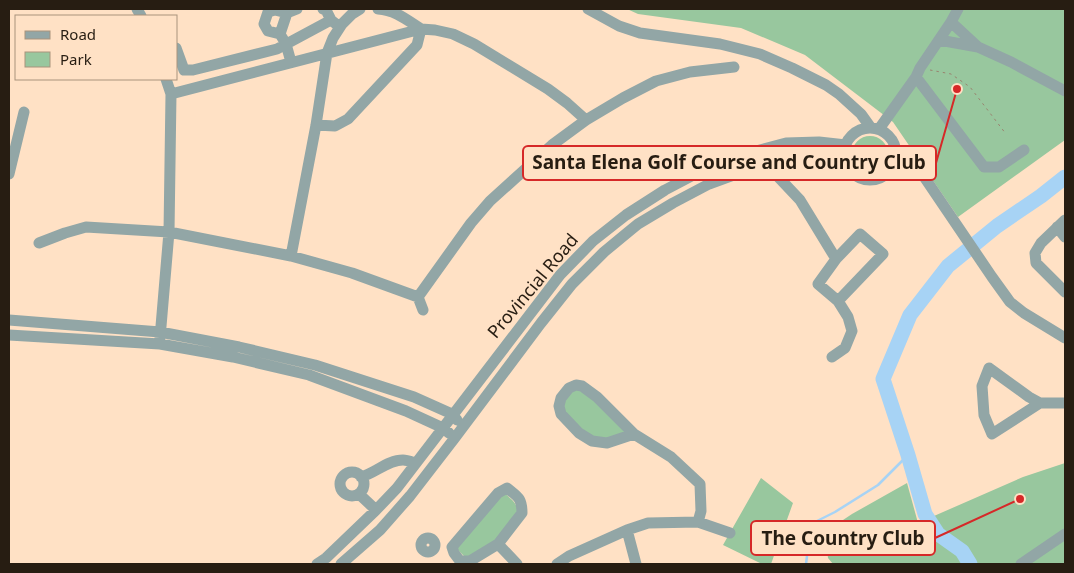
<svg xmlns="http://www.w3.org/2000/svg" width="1074" height="573" font-family="'Noto Sans',sans-serif">
<style>
.green{fill:#98c79e}
.lines{fill:none;stroke-linecap:round;stroke-linejoin:round}
.stream{stroke:#a7d3f5;stroke-width:2.5}
.river{stroke:#a7d3f5;stroke-width:15}
.path{stroke:#98836f;stroke-width:1;stroke-dasharray:2.5 4;stroke-linecap:butt}
.minor{stroke:#92a6a6;stroke-width:11}
.labels{text-anchor:middle;stroke-width:4;stroke-linejoin:round;paint-order:stroke}
.street-label{font-size:18px;fill:#271d12;stroke:#ffe1c5}
.leader{fill:none;stroke:#d62828;stroke-width:2}
.callout-dot{fill:#d62828;stroke:#ffe1c5;stroke-width:2}
.callout{fill:#ffe1c5;stroke:#d62828;stroke-width:2}
.callout-label{font-size:19px;text-anchor:middle;font-weight:bold;fill:#271d12}
</style>
<rect width="100%" height="100%" fill="#ffe1c5"/>
<path class="green" d="M627 9H1065V140L958 217 893 122 805 55 741 28 638 14Z
M852 154a18 18 0 1 1 36 0a18 18 0 1 1-36 0Z
M576 385 634 434 592 441 561 414V398Z
M1065 463V564H833L828 558 825 532 852 514 907 483 918 523 1023 477Z
M761 478 793 503 771 564H762L723 545Z
M504 493C514 501 517 503 518 515L497 542 472 556H464L458 550 457 545Z"/>
<g class="lines">
<path class="stream" d="M806 564 811 524 835 512 878 485 908 455"/>
<path class="river" d="M970 564 962 551 938 534 925 514 908 455 883 379 910 315 948 266 997 226 1041 196 1065 177"/>
<path class="path" d="M930 70 951 74 970 87 1006 134"/>
<path class="minor" d="M137 9 141 16
M323 9 326 10 331 20 336 24
M588 9 619 26 640 33 720 44 760 54 792 68 826 85 839 94 861 114 871 128
M951 22 978 47 1011 62 1065 91
M280 34 268 31 264 24 268 12 275 10 287 13
M939 40 978 47
M176 48 184 70H193L277 49 331 20
M291 62 286 44 280 34 287 13 297 9
M916 77 920 68 951 22 958 9
M171 94 421 29 435 30 453 34 474 44 548 89 567 103 586 120
M316 125 335 126 348 119 417 45 421 29C407 20 395 10 378 9
M844 154a26 26 0 1 1 52 0a26 26 0 1 1-52 0Z
M879 129 916 77 984 167H999L1024 150
M896 151 906 153 912 159 992 277 1010 302 1024 313 1065 338
M766 164 800 200 836 259
M9 174 24 112
M1065 220 1041 243 1035 253 1036 263 1065 292
M1057 227 1065 237
M860 234 883 254 838 301 818 284 836 259Z
M39 243 65 233 86 227 169 232 291 256 352 273 418 297 471 223 490 201 552 145 586 120 623 98 656 81 690 72 734 67
M291 256 316 125 327 53 333 38 342 24 352 14 360 9
M418 297 423 310
M9 320 160 332 239 347 315 365 414 397 452 414 457 420
M9 335 160 344 233 357 309 375 406 411 443 428 449 433
M160 338 169 232 171 94 166 79
M832 357 845 348 852 331 848 317 838 301
M1040 403 992 434 984 415 982 386 989 368 1029 397 1040 403H1065
M634 434 607 443 592 441 579 433 561 414 559 406 561 398 569 388 576 385 582 386 597 397 634 434 671 457 700 484 701 511 698 522
M340 484a12 12 0 1 1 24 0a12 12 0 1 1-24 0Z
M361 477C375 473 388 460 403 460 407 460 412 462 415 463
M507 488C518 497 522 498 522 513L498 544 470 561H460L454 553 452 547 498 493Z
M359 494 376 510
M627 530 636 564
M421 545a7 7 0 1 1 14 0a7 7 0 1 1-14 0Z
M498 544 517 564
M317 564 326 558 376 510 397 488 560 275 593 241 626 215 665 190 703 170 745 154 786 143 819 142 846 145
M341 564 380 530 410 496 454 439 541 323 572 284 604 252 627 233 638 224 673 203 709 184 750 169 788 158 846 162
M557 564 569 556 627 530 648 523 698 522 730 533
M1021 564 1065 534"/>
</g>
<g class="labels">
<g class="street-label">
<text transform="translate(533 286) rotate(-50)" y="6">Provincial Road</text>
</g>
</g>
<path class="leader" d="M957 89L936 163M1020 499L935 538"/>
<g class="callout-dot">
<circle cx="957" cy="89" r="5"/>
<circle cx="1020" cy="499" r="5"/>
</g>
<g class="callout">
<rect x="523" y="146" width="413" height="34" rx="5"/>
<rect x="751" y="521" width="184" height="34" rx="5"/>
</g>
<g class="callout-label">
<text x="729" y="169">Santa Elena Golf Course and Country Club</text>
<text x="843" y="545">The Country Club</text>
</g>
<rect width="1074" height="573" fill="none" stroke="#271d12" stroke-width="20"/>
<rect x="15" y="15" width="162" height="65" fill="#ffe1c5" stroke="#a9937d"/>
<rect x="25" y="31" width="25" height="8" fill="#92a6a6" stroke="#a9937d"/>
<text x="60" y="40" font-size="15" fill="#271d12">Road</text>
<rect x="25" y="52" width="25" height="15" fill="#98c79e" stroke="#a9937d"/>
<text x="60" y="65" font-size="15" fill="#271d12">Park</text>
</svg>
